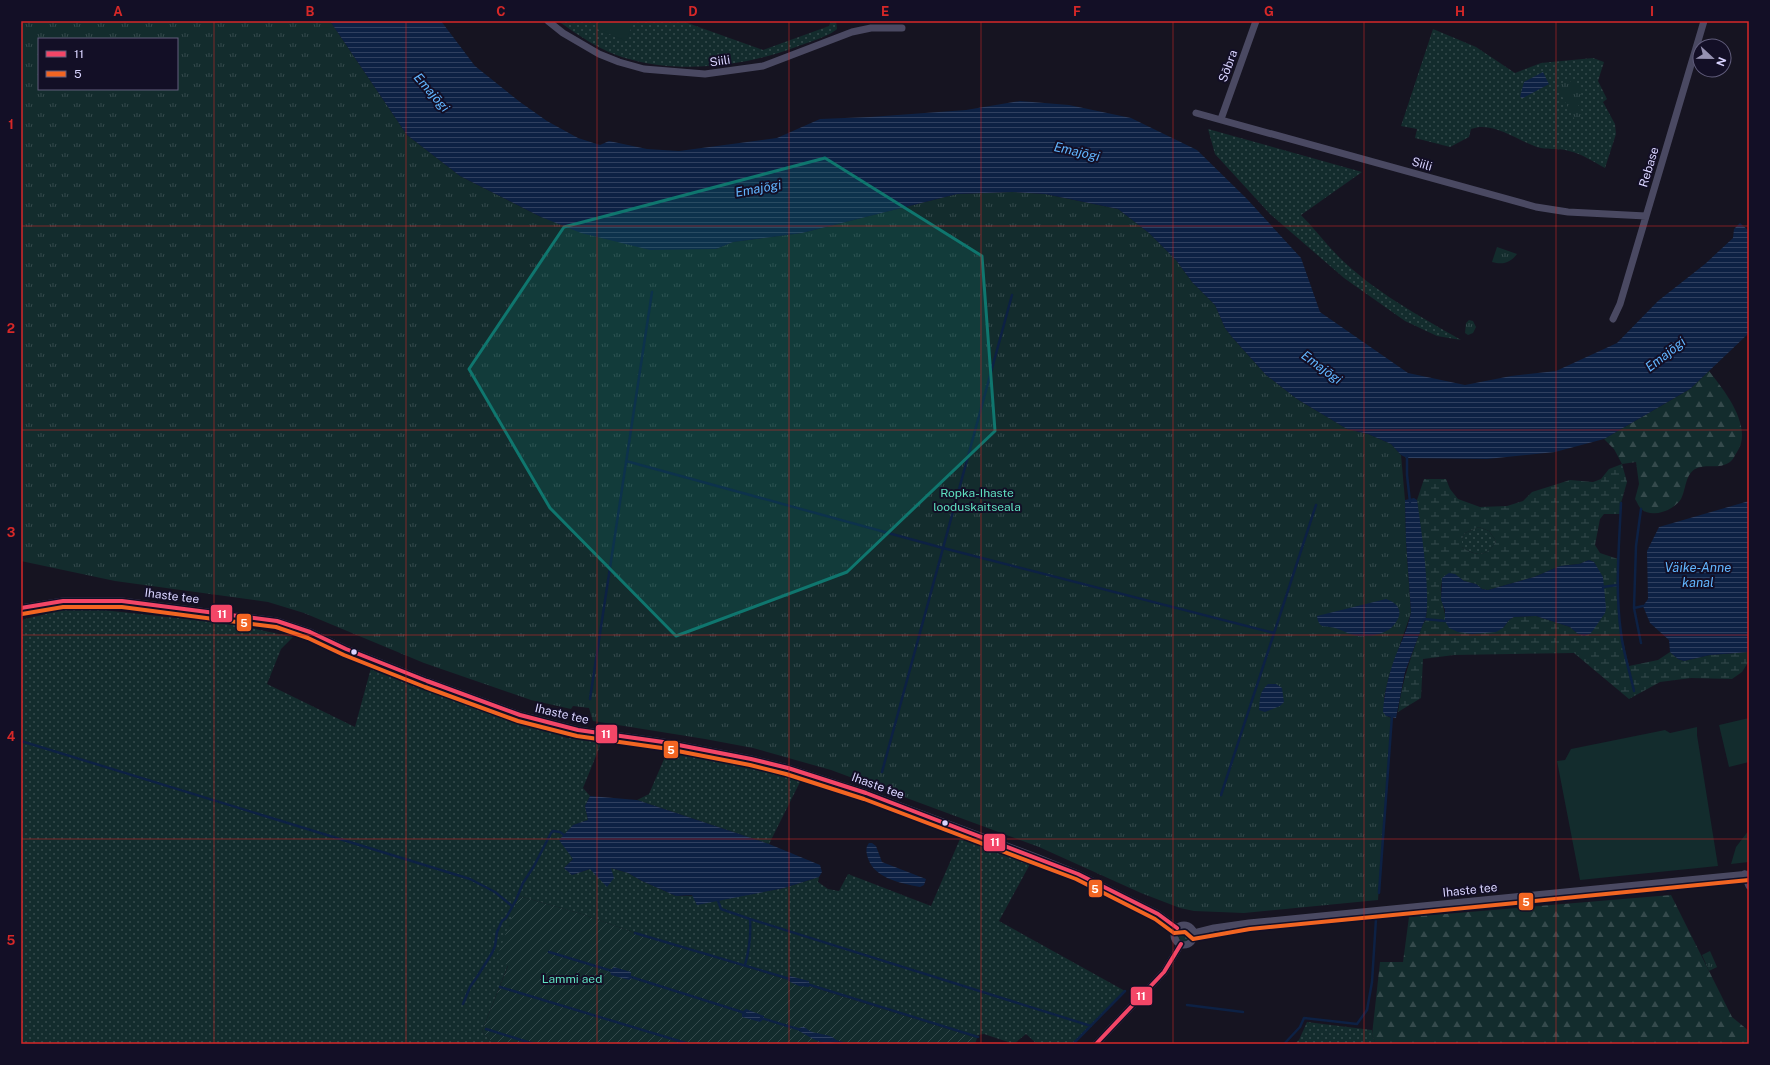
<svg xmlns="http://www.w3.org/2000/svg" width="1770" height="1065" font-family="'Public Sans',sans-serif">
<style>
.grass{fill:url(#grass-dots)}
.forest{fill:url(#forest-firs)}
.wetland{fill:url(#wetland-marsh);fill-rule:evenodd}
.park{fill:url(#park-tufts);fill-rule:evenodd}
.garden{fill:url(#garden-furrows)}
.pitch{fill:#132c2d}
.water{fill:url(#water-rules)}
.lines{fill:none;stroke-linecap:round;stroke-linejoin:round}
.stream{stroke:#0d2144;stroke-width:2.5}
.minor{stroke:#4a4962;stroke-width:7}
.bus-1-casing{stroke:#130f26;stroke-width:7}
.bus-2-casing{stroke:#130f26;stroke-width:7}
.bus-1{stroke:#f34667;stroke-width:4}
.bus-2{stroke:#f26522;stroke-width:4}
.marked{fill:#0f766e;fill-opacity:0.2;stroke:#0f766e;stroke-width:3;stroke-linejoin:round}
.grid{fill:none;stroke:#d62828;stroke-width:1;stroke-opacity:0.55}
.bus-dot{fill:#d9d4ff;stroke:#130f26;stroke-width:1.5}
.labels{text-anchor:middle;stroke-width:4;stroke-linejoin:round;paint-order:stroke}
.street-label{font-size:12px;fill:#d9d4ff;stroke:#130f26}
.park-label{font-size:12px;fill:#5fe0c0;stroke:#130f26}
.water-label{font-size:13px;font-style:italic;fill:#62b6ff;stroke:#130f26}
.line-badge{stroke:#130f26;stroke-width:1.5}
.badge-label{font-size:11px;text-anchor:middle;font-weight:bold;fill:#fff}
.neatline{fill:none;stroke:#d62828;stroke-width:1.5}
.grid-label{font-size:13px;text-anchor:middle;font-weight:bold;fill:#d62828}
</style>
<defs>
<pattern id="grass-dots" width="8" height="8" patternUnits="userSpaceOnUse"><rect width="8" height="8" fill="#132c2d"/><path d="M2 2h.1M6 6h.1" fill="none" stroke="#354a4c" stroke-width="1.8" stroke-linecap="round"/></pattern>
<pattern id="forest-firs" width="22" height="20" patternUnits="userSpaceOnUse"><rect width="22" height="20" fill="#132c2d"/><path d="M5 1l3.5 6h-7zM16 11l3.5 6h-7z" fill="#354a4c"/></pattern>
<pattern id="wetland-marsh" width="20" height="14" patternUnits="userSpaceOnUse"><rect width="20" height="14" fill="#132c2d"/><path d="M1 5h8M5 5V1M11 12h8M15 12V8" fill="none" stroke="#354a4c"/></pattern>
<pattern id="park-tufts" width="24" height="20" patternUnits="userSpaceOnUse"><rect width="24" height="20" fill="#132c2d"/><path d="M3 7l-1-3M5 7V3M7 7l1-3M15 17l-1-3M17 17v-4M19 17l1-3" fill="none" stroke="#354a4c"/></pattern>
<pattern id="garden-furrows" width="10" height="10" patternUnits="userSpaceOnUse"><rect width="10" height="10" fill="#132c2d"/><path d="M-1 1l2-2M0 10L10 0M9 11l2-2" fill="none" stroke="#354a4c"/></pattern>
<pattern id="water-rules" width="6" height="5" patternUnits="userSpaceOnUse"><rect width="6" height="5" fill="#0d2144"/><path d="M0 2.5h6" fill="none" stroke="#304060"/></pattern>
</defs>
<rect width="100%" height="100%" fill="#161421"/>
<path class="grass" d="M558 21H682L763 50 829 26 831 21H836L837 29C830 36 806 43 796 47 743 67 679 74 625 58 601 51 578 35 558 21Z
M1433 29 1476 47 1515 73 1541 63 1593 58 1604 62 1598 81 1607 99 1603 102 1615 124 1616 134 1605 168C1594 162 1582 154 1569 151 1560 148 1550 150 1541 148 1520 143 1494 120 1471 129L1469 137 1450 147 1415 138 1417 129 1401 126Z
M1208 129 1362 172 1301 215C1314 228 1325 243 1338 256 1373 291 1418 315 1461 340L1437 336 1405 321 1344 278 1270 214 1215 154Z
M1479 527 1489 531 1496 541C1488 557 1476 557 1462 547V539L1465 533Z
M75 607 232 624 293 637 281 649 267 684 355 727 371 668 567 738 602 741 583 788 590 796 585 806 588 820 573 825V859L564 868 572 875 590 869 611 868 628 873 642 881 676 896 746 895 784 888 819 877 818 882 828 889 839 891 848 874 931 906 960 839 1030 864 999 921 1125 991 1073 1044H1037L1026 1034 1014 1044 984 1034 978 1035 977 1038 635 933 582 914 519 896 508 965 482 1031 493 1044H21V620Z
M668 750 726 758 802 778 769 844 637 800 649 794Z
M1177 935a7 7 0 1 1 14 0a7 7 0 1 1-14 0Z
M1307 1022 1372 1030V1035L1376 1044H1294L1299 1040Z"/>
<path class="forest" d="M1709 371C1724 390 1754 427 1737 452 1735 455 1733 460 1730 462 1719 470 1706 463 1695 469 1685 475 1686 490 1681 499 1674 510 1653 519 1641 509 1639 507 1637 502 1635 499L1639 484 1636 462 1622 464 1614 449 1604 439 1690 389Z
M1671 895 1732 1017 1749 1031V1044H1376L1372 1035 1380 962H1403L1409 917Z"/>
<path class="wetland" d="M1622 464 1627 482 1621 503 1620 514H1604L1600 519 1595 545 1600 553 1618 559C1616 597 1619 629 1629 666L1658 660 1670 652 1678 659 1684 661 1710 655 1749 652V661L1742 672 1732 679 1691 678 1660 682 1629 699 1574 653 1454 655 1423 659 1421 698 1398 712C1402 681 1412 653 1423 624L1426 620 1427 602 1417 500 1424 479H1446L1450 489 1458 499 1480 507 1507 506 1523 501 1532 492 1570 480 1593 482 1601 479 1609 469ZM1479 527 1489 531 1496 541C1488 557 1476 557 1462 547V539L1465 533ZM1589 560 1594 562 1602 577 1603 587 1578 634 1570 627 1536 616 1514 617 1509 620 1503 628 1446 621C1445 607 1435 587 1446 575H1455L1464 581 1476 584 1482 589 1488 590 1534 577 1560 566 1579 564Z"/>
<path class="park" d="M21 21H330L407 135 460 176 541 217 716 249 733 242 802 233 957 194 1012 192 1045 194 1118 209 1149 233 1176 260 1192 282 1215 305 1225 328 1232 337 1266 375 1297 399 1347 429 1368 434 1391 444 1401 455 1405 500 1406 541 1411 613 1389 676 1384 697 1386 716 1392 718 1378 900 1244 913 1194 911 1180 908 1141 893 1039 847 831 770 753 748 705 739 593 721 589 708 573 706 571 709 531 700 424 663 304 613 268 602 115 581 21 561ZM39 39H177V89H39Z
M1569 79 1573 85 1577 83 1582 97 1577 103 1584 115 1575 120 1558 89 1559 85Z
M1497 247 1517 254C1510 263 1503 265 1492 262Z
M1469 320 1473 321 1476 327 1473 333 1468 335 1465 333 1466 323Z
M1710 951 1717 967 1709 971 1702 955Z"/>
<path class="garden" d="M519 896 582 914 635 933 977 1038 975 1044H493L482 1031 508 966 497 958Z"/>
<path class="pitch" d="M600 21H634L626 41 597 29Z
M1749 718V762L1729 767 1719 725Z
M1697 727V735L1718 866 1580 880 1557 761 1565 760 1571 749 1665 730 1670 733Z
M1749 830V862L1731 864 1736 847Z"/>
<path class="water" d="M330 21H441L475 66 520 102 547 121 578 138 600 145 609 141 647 149 679 151 777 138 820 119 870 117 966 110 1020 101 1069 105 1131 118 1197 150 1247 199 1301 258 1320 312 1408 373 1465 385 1511 376 1556 371 1617 343 1658 301 1705 264 1733 238 1734 229 1740 223 1749 231V333L1690 389 1604 439 1555 452 1487 459 1407 458 1401 455 1391 444 1368 434 1347 429 1297 399 1266 375 1232 337 1225 328 1215 305 1192 282 1176 260 1149 233 1118 209 1045 194 1012 192 957 194 802 233 733 242 716 249 650 250 581 233 541 217 460 176 407 135Z
M1543 72 1549 84 1523 98 1520 97 1524 82Z
M1414 498 1417 500C1420 521 1434 611 1423 624L1405 672 1396 718 1386 716 1383 712C1384 695 1388 677 1394 660 1400 644 1408 629 1411 612L1406 541 1405 500Z
M1749 501V652L1710 655 1684 661 1678 659 1670 652 1669 640 1650 623 1643 606 1648 599 1647 551 1659 527Z
M1589 560 1594 562 1603 577 1606 608 1605 613 1594 629 1590 634 1584 636 1578 634 1570 627 1536 616 1514 617 1509 620 1503 628 1496 632 1472 634 1458 632 1449 628 1445 621V610L1441 600 1442 578 1449 573 1455 574 1464 581 1476 584 1482 589 1488 590 1534 577 1560 566 1579 564Z
M1386 599C1401 604 1404 615 1392 627 1388 632 1374 636 1367 636 1351 637 1348 632 1335 628 1325 625 1319 630 1317 616Z
M1268 684H1276L1282 688 1284 702 1280 706 1265 712 1259 710C1260 699 1259 692 1268 684Z
M590 796 637 800 769 844 820 865 822 872 819 877 784 888 697 905 692 895 676 896 642 881 628 873 611 868 614 878 607 887 590 869 572 875 564 868 573 859 559 840 573 825 588 820 585 806Z
M869 843H872L876 846 882 862 926 879 924 885 920 887C900 883 872 878 867 855 866 850 866 847 869 843Z
M614 967 631 972V978L629 980 611 975 610 971Z
M790 976 809 981V987L799 986 788 981Z
M746 1009 764 1016V1019L760 1022 742 1017V1012Z
M802 1027C806 1027 806 1029 810 1031 818 1035 830 1033 836 1040L835 1042C820 1046 811 1037 799 1031V1028Z"/>
<g class="lines">
<path class="stream" d="M1407 455V475L1410 502
M626 461 943 548 1274 633
M1621 503C1619 547 1615 590 1621 633 1623 652 1630 672 1634 691
M1603 587 1617 585
M1634 608 1636 546 1641 509
M1424 619 1445 621
M1641 643 1634 608 1643 606
M590 699 652 292
M21 741 470 879 495 892 512 906
M882 772 1012 295
M1221 795 1316 505
M1379 893 1392 716
M718 901 721 909 750 919C751 934 749 951 745 965
M750 919 1091 1026
M635 933 790 979
M549 952 612 971
M628 976 745 1013
M807 984 978 1037
M500 987 689 1044
M463 1004 470 987 477 977 492 953 495 946 497 932 502 921 506 918 516 900 523 883 534 866 551 833 553 831 560 832 564 835
M1187 1005 1243 1012
M761 1018 801 1030
M486 1029 534 1044
M832 1040 845 1044
M1073 1044 1125 991
M1284 1044 1300 1027 1304 1018 1357 1024 1367 1010 1372 982 1376 919"/>
<path class="minor" d="M548 21 563 33 599 54 619 62 644 69 705 74 763 66 852 32 871 28H902
M1196 113 1536 207 1568 212 1646 216
M1221 119 1256 21
M1613 319 1620 304 1704 21
M21 608 63 601H122L277 621 310 632 346 649 427 681 520 715 578 730 663 742 751 759 788 768 866 793 1036 857 1078 874 1158 914 1177 928
M1744 874 1749 886
M1174 935a10 10 0 1 1 20 0a10 10 0 1 1-20 0Z
M1194 933 1214 928 1249 923 1749 874
M1096 1044 1164 972 1181 944"/>
<g class="bus-1-casing">
<path id="bus-1" d="M21 608 63 601H122L277 621 310 632 346 649 427 681 520 715 578 730 663 742 751 759 788 768 866 793 1078 874 1158 914 1177 928
M1096 1044 1164 972 1181 944"/>
</g>
<g class="bus-2-casing">
<path id="bus-2" d="M22 614 63 607H122L276 627 308 638 344 655 425 687 518 721 577 736 662 748 750 765 786 774 864 799 1076 879 1155 919 1174 933 1185 932 1193 939 1250 929 1749 880"/>
</g>
<use href="#bus-1" class="bus-1"/>
<use href="#bus-2" class="bus-2"/>
</g>
<path class="marked" d="M825 158 982 256 995 431 847 572 676 636 550 508 469 369 564 227Z"/>
<path class="grid" d="M214 21V1044M406 21V1044M597 21V1044M789 21V1044M981 21V1044M1173 21V1044M1364 21V1044M1556 21V1044M21 226H1749M21 430H1749M21 635H1749M21 839H1749"/>
<g class="bus-dot">
<circle cx="354" cy="652" r="3.5"/>
<circle cx="945" cy="823" r="3.5"/>
</g>
<g class="labels">
<g class="street-label">
<text transform="translate(720 61) rotate(-8)" y="4">Siili</text>
<text transform="translate(1228 66) rotate(-70)" y="4">Sõbra</text>
<text transform="translate(1422 164) rotate(16)" y="4">Siili</text>
<text transform="translate(1649 167) rotate(-73)" y="4">Rebase</text>
<text transform="translate(172 596) rotate(7)" y="4">Ihaste tee</text>
<text transform="translate(562 714) rotate(13)" y="4">Ihaste tee</text>
<text transform="translate(878 786) rotate(20)" y="4">Ihaste tee</text>
<text transform="translate(1470 890) rotate(-6)" y="4">Ihaste tee</text>
</g>
<g class="park-label">
<text x="977" y="497">Ropka-Ihaste<tspan x="977" dy="14">looduskaitseala</tspan></text>
<text x="572" y="983">Lammi aed</text>
</g>
<g class="water-label">
<text transform="translate(432 92) rotate(49)" y="5">Emajõgi</text>
<text transform="translate(1077 151) rotate(13)" y="5">Emajõgi</text>
<text transform="translate(758 188) rotate(-10)" y="5">Emajõgi</text>
<text transform="translate(1665 354) rotate(-38)" y="5">Emajõgi</text>
<text transform="translate(1322 367) rotate(36)" y="5">Emajõgi</text>
<text x="1698" y="572">Väike-Anne<tspan x="1698" dy="15">kanal</tspan></text>
</g>
</g>
<g class="line-badge">
<rect x="210" y="604" width="23" height="19" rx="4" fill="#f34667"/>
<rect x="236" y="613" width="16" height="19" rx="4" fill="#f26522"/>
<rect x="595" y="724" width="23" height="20" rx="4" fill="#f34667"/>
<rect x="663" y="740" width="16" height="19" rx="4" fill="#f26522"/>
<rect x="983" y="833" width="23" height="19" rx="4" fill="#f34667"/>
<rect x="1088" y="879" width="15" height="19" rx="4" fill="#f26522"/>
<rect x="1518" y="892" width="16" height="19" rx="4" fill="#f26522"/>
<rect x="1130" y="986" width="23" height="20" rx="4" fill="#f34667"/>
</g>
<g class="badge-label">
<text x="222" y="618">11</text>
<text x="244" y="627">5</text>
<text x="606" y="738">11</text>
<text x="671" y="754">5</text>
<text x="995" y="846">11</text>
<text x="1095" y="893">5</text>
<text x="1526" y="906">5</text>
<text x="1141" y="1000">11</text>
</g>
<rect width="1770" height="1065" fill="none" stroke="#130f26" stroke-width="44"/>
<rect x="38" y="38" width="140" height="52" fill="#130f26" stroke="#625e7d"/>
<rect x="46" y="51" width="20" height="6" fill="#f34667" stroke="#625e7d"/>
<text x="74" y="58" font-size="12" fill="#d9d4ff">11</text>
<rect x="46" y="71" width="20" height="6" fill="#f26522" stroke="#625e7d"/>
<text x="74" y="78" font-size="12" fill="#d9d4ff">5</text>
<g transform="translate(1712 58) rotate(112)"><circle r="19" fill="#130f26" stroke="#625e7d"/>
<path d="M0-3L7 15L0 10L-7 15Z" fill="#9591b1"/>
<text y="-6" font-size="11" font-weight="bold" text-anchor="middle" fill="#d9d4ff">N</text>
</g>
<rect x="22" y="22" width="1726" height="1021" class="neatline"/>
<g class="grid-label">
<text x="118" y="16">A</text>
<text x="310" y="16">B</text>
<text x="501" y="16">C</text>
<text x="693" y="16">D</text>
<text x="885" y="16">E</text>
<text x="1077" y="16">F</text>
<text x="1269" y="16">G</text>
<text x="1460" y="16">H</text>
<text x="1652" y="16">I</text>
<text x="11" y="129">1</text>
<text x="11" y="333">2</text>
<text x="11" y="537">3</text>
<text x="11" y="741">4</text>
<text x="11" y="945">5</text>
</g>
</svg>
